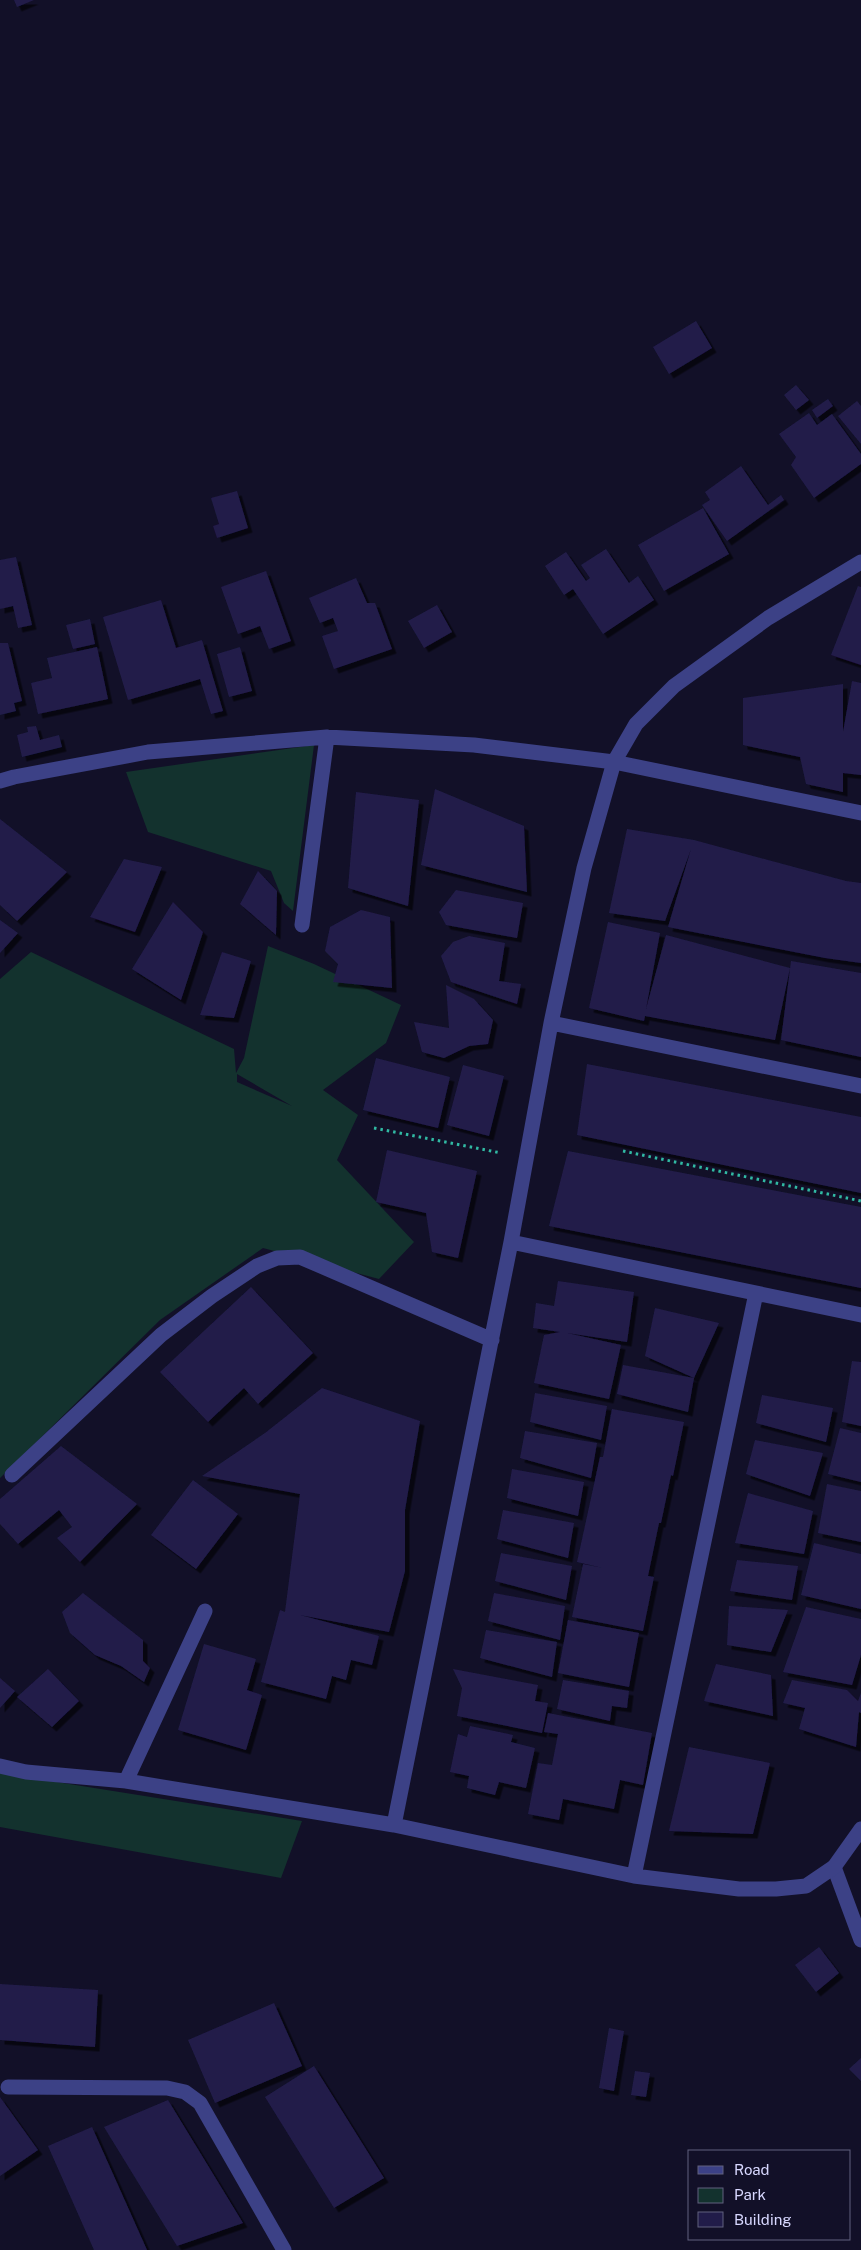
<svg xmlns="http://www.w3.org/2000/svg" width="861" height="2250" font-family="'Public Sans',sans-serif">
<style>
.green{fill:#13322e;fill-rule:evenodd}
.building{fill:#211c49;filter:url(#shadow)}
.lines{fill:none;stroke-linecap:round;stroke-linejoin:round}
.path{stroke:#31b9a3;stroke-width:3;stroke-dasharray:2.5 4;stroke-linecap:butt}
.lane{stroke:#3c4186;stroke-width:15}
.street{stroke:#3c4186;stroke-width:15}
</style>
<defs>
<filter id="shadow"><feDropShadow dx="4.5" dy="4.5" stdDeviation="0" flood-color="#0009"/></filter>
</defs>
<rect width="100%" height="100%" fill="#121028"/>
<path class="green" d="M314 745 293 911 284 903 271 871 148 832 126 772Z
M268 946 314 964 401 1005 386 1043 323 1090 358 1115 337 1160 414 1242 379 1279 263 1248 160 1320 0 1478V979L31 952 234 1049 236 1073 244 1058ZM237 1074 292 1106 237 1082Z
M0 1773 302 1821 281 1878 0 1827Z"/>
<path class="building" d="M14 0H34L17 7Z
M696 321 712 348 669 374 653 347Z
M796 385 809 400 796 410 784 395Z
M828 399 833 406 817 418 812 410Z
M857 401 861 406V444L838 416Z
M809 413 817 425 832 414 861 454V464L814 498 791 465 796 457 779 434Z
M741 466 768 505 781 495 784 500 727 541 702 505 710 500 705 492Z
M237 491 248 528 217 538 213 526 219 524 211 498Z
M703 508 729 554 664 591 638 545Z
M606 549 629 583 638 576 654 600 603 634 573 589 564 595 545 566 566 552 586 581 590 578 581 565Z
M16 557 32 625 18 628 13 606 0 609V560Z
M266 571 291 641 269 649 260 626 238 634 221 587Z
M356 578 367 603H375L392 649 334 669 322 636 338 631 333 618 338 616 320 623 309 598Z
M858 586 861 587V665L831 655Z
M161 600 176 648 202 640 223 711 211 714 200 679 128 700 103 617Z
M437 605 452 632 424 648 408 621Z
M90 619 95 644 73 649 66 625Z
M0 643H8L22 701 14 703 16 711 0 715Z
M97 647 108 699 38 714 31 683 52 678 47 658Z
M240 647 252 691 229 697 217 654Z
M852 681 861 683V775L843 773V792L806 784 800 757 743 745V698L843 684V732Z
M36 726 40 740 59 735 62 747 22 757 17 735 28 732 27 727Z
M435 789 524 826 527 892 421 865Z
M356 792 419 800 408 906 348 888Z
M0 819 67 872 17 921 0 905Z
M627 829 694 840 846 881 861 883V963L825 958 668 927 691 849 665 921 609 913Z
M124 859 162 867 135 932 90 917Z
M258 871 277 891 276 935 240 904Z
M456 890 523 903 517 938 446 925 439 912Z
M173 902 203 932 181 1000 132 969Z
M361 910 390 917 392 988 333 982 338 964 325 951 330 927Z
M0 920 18 933 0 953Z
M608 922 660 933 646 1009 666 935 790 968 775 1040 645 1016 644 1021 589 1008Z
M469 936 505 943 499 981 521 984 517 1004 451 982 441 956 453 942Z
M222 952 251 961 234 1018 200 1015Z
M791 961 861 973V1057L781 1040Z
M446 985 474 999 493 1020 488 1044 469 1046 444 1058 422 1052 414 1022 449 1028Z
M376 1058 450 1077 438 1128 363 1110Z
M587 1064 861 1117V1193L577 1135Z
M463 1065 504 1076 489 1136 447 1125Z
M387 1150 477 1171 458 1258 432 1252 426 1213 376 1202Z
M568 1151 861 1207V1288L549 1226Z
M558 1281 634 1292 627 1342 567 1333 621 1345 609 1399 534 1383 544 1335 560 1332 533 1328 536 1303 554 1306Z
M251 1287 313 1353 258 1404 244 1388 208 1422 160 1372Z
M655 1308 719 1323 694 1378 645 1356Z
M852 1361 861 1362V1426L842 1422Z
M623 1365 694 1378 688 1412 617 1394Z
M322 1388 420 1421 405 1510V1571L389 1632 300 1615 379 1636 372 1665 351 1660 346 1680 332 1676 326 1699 261 1682 280 1610 285 1612 300 1494 202 1476 265 1433Z
M535 1393 607 1406 601 1440 530 1422Z
M762 1395 833 1408 826 1442 756 1423Z
M612 1409 684 1422 673 1476 671 1475 661 1523H659L648 1576 654 1577 643 1631 572 1617 583 1564 603 1568 577 1562 600 1457H603Z
M840 1428 861 1433V1482L828 1474Z
M525 1431 597 1443 591 1478 520 1458Z
M755 1440 823 1453 810 1496 746 1474Z
M61 1446 137 1504 80 1562 57 1538 72 1527 59 1510 18 1544 0 1524V1499Z
M512 1469 584 1482 578 1516 507 1498Z
M193 1480 238 1514 196 1569 151 1535Z
M827 1484 861 1491V1542L818 1533Z
M748 1493 813 1511 804 1554 735 1543Z
M503 1510 574 1523 568 1558 497 1539Z
M814 1543 861 1554V1609L801 1595Z
M501 1553 572 1566 566 1600 495 1581Z
M737 1560 798 1566 792 1600 730 1591Z
M83 1593 143 1640V1661L150 1668 144 1682 121 1666 95 1655 70 1633 62 1612Z
M494 1593 565 1606 560 1640 488 1621Z
M729 1606 788 1610 771 1652 727 1645Z
M806 1607 861 1619V1655L852 1685 783 1672Z
M568 1620 639 1633 629 1687 558 1673Z
M486 1630 557 1642 552 1677 480 1658Z
M204 1644 256 1659 247 1690 262 1695 246 1750 178 1730Z
M716 1664 771 1675 773 1716 704 1701Z
M48 1669 79 1701 52 1727 17 1697Z
M453 1669 538 1685 535 1701 548 1703 542 1733 457 1716 462 1688Z
M0 1678 15 1691 0 1708Z
M563 1680 629 1691 627 1708 612 1706 610 1721 557 1709Z
M792 1680 847 1690 858 1701 861 1693V1713L859 1712 856 1747 799 1729 805 1708 783 1703Z
M548 1713 652 1733 643 1785 620 1780 614 1809 563 1799 559 1820 528 1814 538 1763 552 1765 558 1734 544 1732Z
M470 1726 513 1735 511 1742 535 1748 526 1788 499 1782 495 1795 467 1788 469 1776 450 1772 458 1734 467 1737Z
M689 1747 770 1763 753 1834 669 1831Z
M819 1947 839 1973 816 1992 795 1965Z
M0 1984 98 1990 95 2047 0 2040Z
M274 2003 302 2066 215 2103 188 2040Z
M609 2028 624 2031 614 2091 599 2088Z
M861 2058V2081L849 2069Z
M314 2066 384 2178 334 2208 265 2097Z
M635 2071 650 2073 646 2097 631 2095Z
M0 2097 38 2150 0 2176Z
M168 2100 243 2223 177 2246 104 2127Z
M92 2127 147 2250H94L48 2146Z"/>
<g class="lines">
<path class="path" d="M374 1128 501 1153
M623 1151 861 1201"/>
<path class="lane" d="M834 1867 861 1940"/>
<path class="street" d="M0 781 14 777 148 752 327 737 474 745 614 762 861 813
M302 925 327 737
M551 1023 861 1086
M511 1242 861 1315
M12 1475 161 1335 212 1296 257 1266 277 1258 300 1257 492 1340
M0 1766 26 1772 126 1781 394 1825 634 1876 739 1889H776L806 1886 834 1867 861 1829
M126 1781 205 1611
M394 1825 511 1242 551 1023 584 868 614 762 636 724 674 686 768 618 861 562
M634 1876 756 1293
M8 2087 167 2088 185 2092 200 2103 284 2250"/>
</g>
<rect x="688" y="2150" width="162" height="90" fill="#121028" stroke="#61607e"/>
<rect x="698" y="2166" width="25" height="8" fill="#3c4186" stroke="#61607e"/>
<text x="734" y="2175" font-size="15" fill="#d8d8ff">Road</text>
<rect x="698" y="2188" width="25" height="15" fill="#13322e" stroke="#61607e"/>
<text x="734" y="2200" font-size="15" fill="#d8d8ff">Park</text>
<rect x="698" y="2212" width="25" height="15" fill="#211c49" stroke="#61607e"/>
<text x="734" y="2225" font-size="15" fill="#d8d8ff">Building</text>
</svg>
